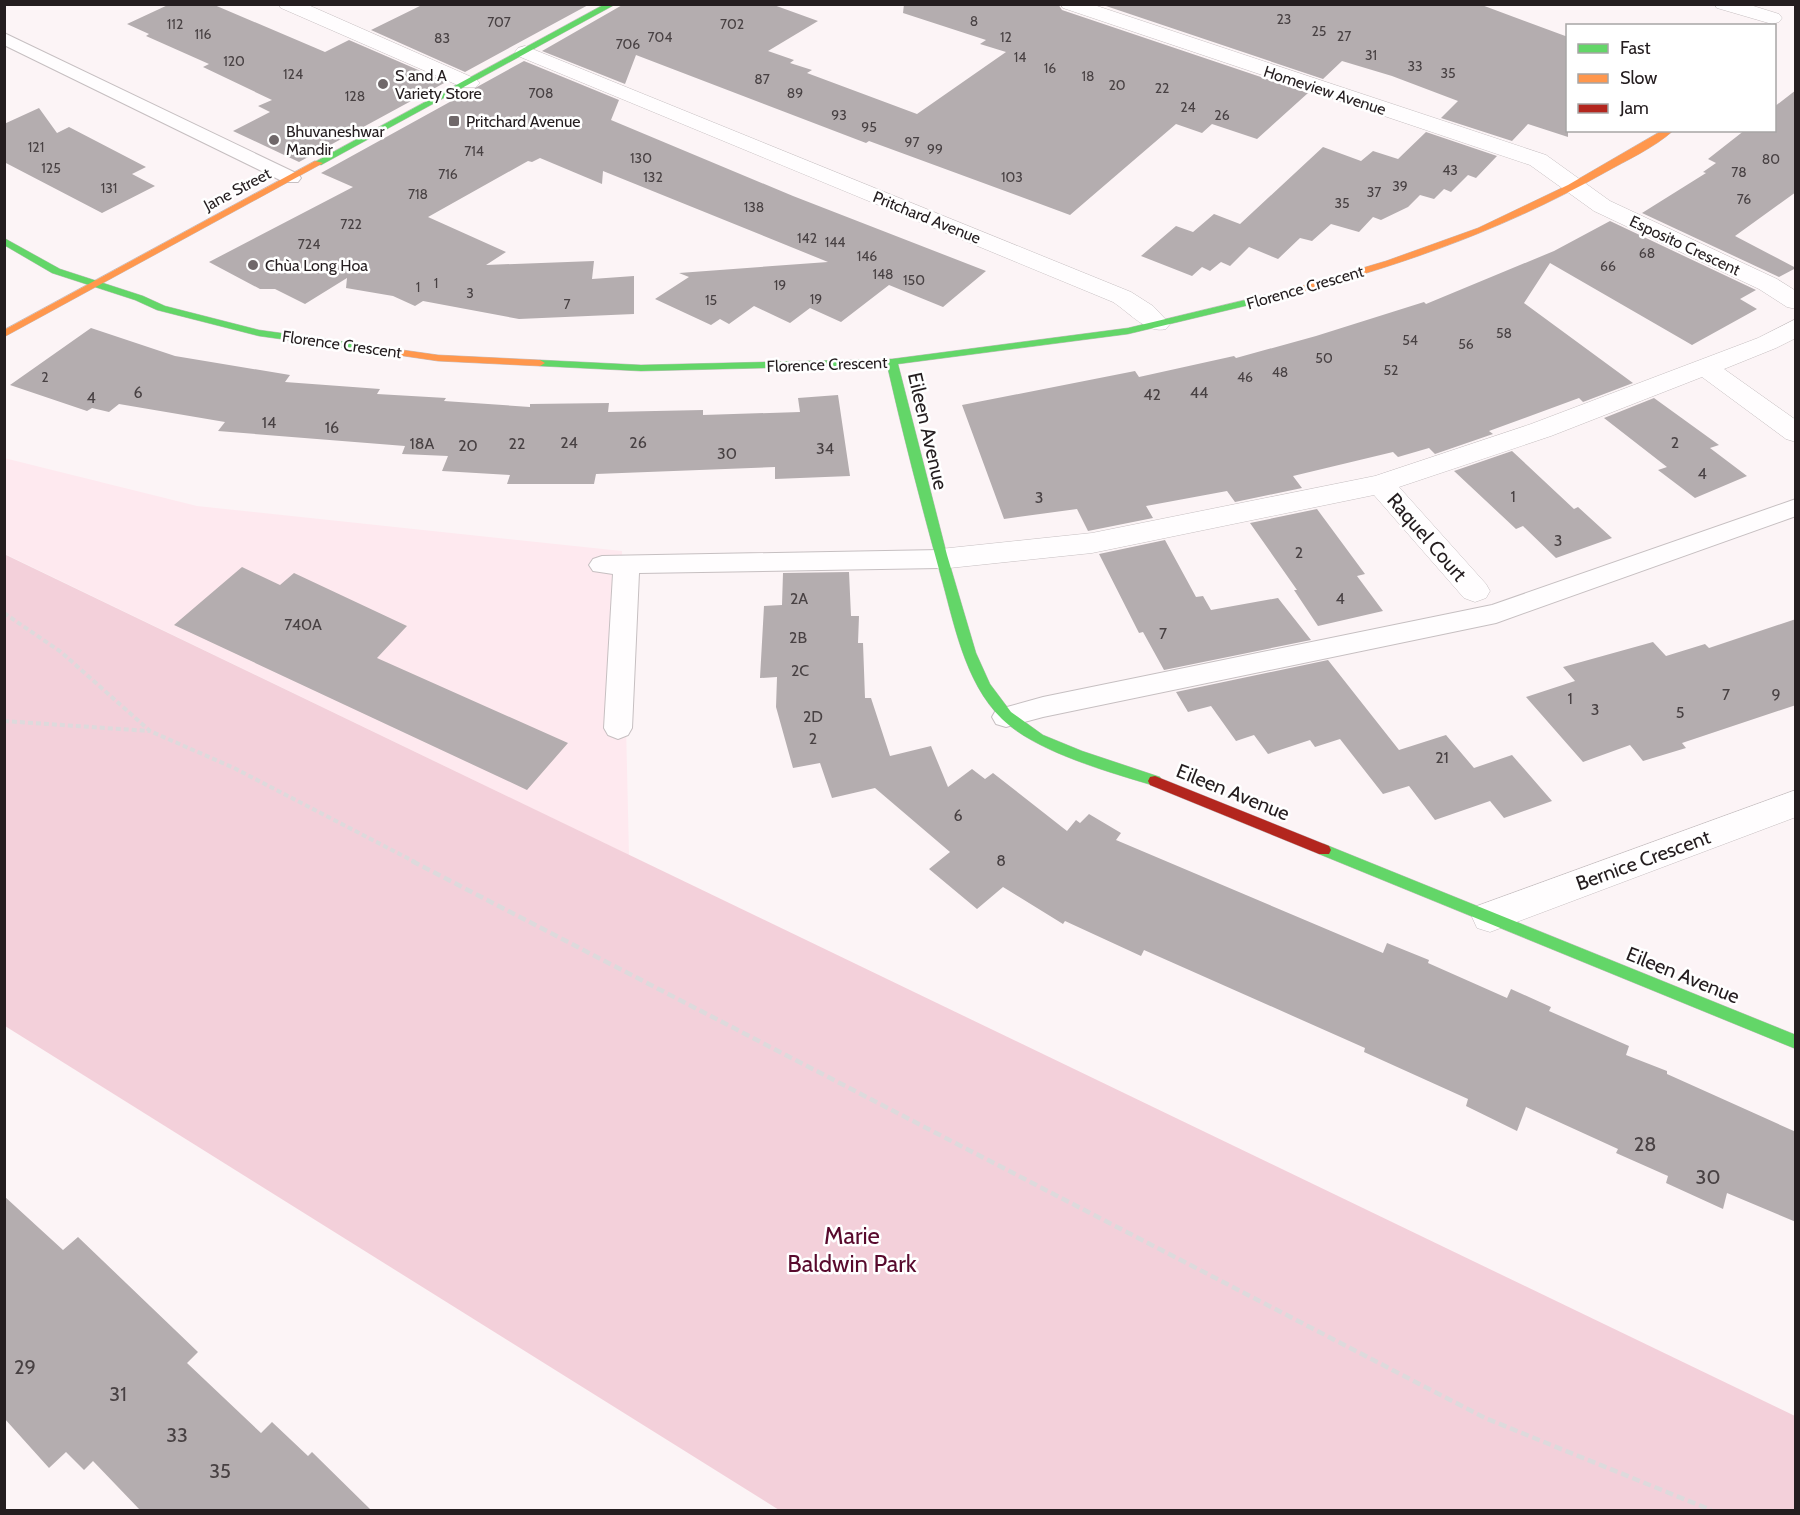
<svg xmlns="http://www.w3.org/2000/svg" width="1800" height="1515" font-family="Cabin,sans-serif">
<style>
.built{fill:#fee9ef}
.green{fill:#f3d0da}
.building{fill:#b4adaf}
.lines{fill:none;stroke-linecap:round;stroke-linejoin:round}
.lane-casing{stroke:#c6bfc1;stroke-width:2}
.street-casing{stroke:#c6bfc1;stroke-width:1}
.fast-casing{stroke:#c6bfc1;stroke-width:1}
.slow-casing{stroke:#c6bfc1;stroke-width:1}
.jam-casing{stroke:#c6bfc1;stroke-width:1}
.path-far1{stroke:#dddadc;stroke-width:4;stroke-dasharray:5 3;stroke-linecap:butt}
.path{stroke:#dddadc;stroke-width:4.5;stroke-dasharray:8 4;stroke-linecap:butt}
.lane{fill:#fffdfe;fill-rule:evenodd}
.street{fill:#fffdfe;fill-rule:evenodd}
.fast{fill:#63d668;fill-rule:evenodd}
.slow{fill:#ff974d;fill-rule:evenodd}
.jam{fill:#b3261e;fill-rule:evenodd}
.poi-dot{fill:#70686a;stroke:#fff;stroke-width:2}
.labels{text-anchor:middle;stroke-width:5;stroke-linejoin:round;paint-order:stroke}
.far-number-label{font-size:14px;fill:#484143}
.far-poi-label{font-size:16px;fill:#241d1f;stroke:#fff;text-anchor:start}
.far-street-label{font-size:16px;fill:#241d1f;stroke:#fff}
.number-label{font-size:16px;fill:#484143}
.street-label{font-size:20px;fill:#241d1f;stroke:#fff}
.near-number-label{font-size:20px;fill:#484143}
.near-park-label{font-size:24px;fill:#580a2d;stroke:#fff}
</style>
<rect width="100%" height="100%" fill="#fcf4f6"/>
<path class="built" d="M4 458 197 506 622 551 629 855 5 554Z"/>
<path class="green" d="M4 554 1795 1416V1510H779L5 1026Z"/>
<path class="building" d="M170 4H212L325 52 349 40 446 82 299 162 233 131 270 112 258 106 272 100 203 67 209 64 146 36 149 34 127 24Z
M424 4H590L465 72 371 30Z
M624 4H771L818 21 768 51 794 60 790 63 812 70 807 73 917 114 1006 52 980 44 986 40 903 13 904 4H1058L1062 10 1308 93 1257 139 1212 124 1202 133 1176 124 1070 215 869 141 866 143 636 55 625 84 542 51Z
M1100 4H1479L1568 37V137L1528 124 1512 141 1441 118 1458 101 1392 76 1342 61 1323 79Z
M524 61 619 100 611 120 793 196 986 271 943 307 889 285 841 322 810 308 790 323 754 306 729 324 720 319 711 325 655 299 689 277 679 273 828 262 603 171 602 184 540 158 532 162 528 161 428 217 506 252 486 265 594 261 592 279 634 276V314L519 319 423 301 415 306 393 296 346 288 347 278 305 304 275 289H260L209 262 353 187 321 173Z
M1796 90V192L1735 236 1796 268 1779 277 1642 213 1706 173 1703 172 1716 163 1708 159 1745 130H1774V107Z
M39 108 57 133 69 127 146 167 132 174 155 186 102 213 4 162V124Z
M1426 132 1497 156 1476 178 1468 175 1451 192 1444 189 1434 199 1420 195 1408 207 1381 220 1373 217 1359 232 1331 224 1312 241 1300 238 1278 259 1249 247 1230 266 1221 262 1210 271 1202 267 1192 276 1141 256 1176 226 1193 232 1214 214 1240 224 1323 147 1361 161 1373 151 1398 159Z
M1610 221 1756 290 1740 299 1757 309 1692 345 1550 263 1524 303 1633 383 1583 402 1579 398 1489 431 1493 434 1435 454 1429 448 1398 457 1393 452 1293 476 1302 488 1235 502 1227 491 1146 506 1153 518 1088 531 1077 509 1004 519 962 405 1135 371 1139 377 1234 356 1236 358 1316 336 1424 302 1426 304 1554 251Z
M91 328 175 356 290 375 285 382 380 389 377 394 446 398 444 401 530 407V404L609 403 608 412 703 410V415L800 412 798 398 838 395 850 476 775 479V467L596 474 594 484H507L510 475 442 471 448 456 402 454 405 446 218 431 225 422 119 404 109 412 92 408 87 411 10 385Z
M1654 398 1719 445 1710 448 1747 476 1695 498 1658 470 1667 467 1604 418Z
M1512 451 1574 509 1578 507 1612 538 1556 558 1523 526 1516 529 1454 471Z
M1317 509 1365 574 1357 576 1383 611 1318 626 1294 590H1297L1250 523Z
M1165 540 1196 597 1203 596 1211 610 1278 598 1311 640 1164 670 1143 632 1139 633 1099 554Z
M242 567 280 585 294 573 407 626 377 658 568 743 527 790 174 625Z
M849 572 851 616H859L858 643H863L865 698H871L890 756 931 746 948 787 972 769 985 779 993 773 1067 831 1076 820 1080 823 1089 814 1121 833 1116 840 1383 953 1387 943 1429 960 1428 963 1507 998 1511 989 1551 1007 1549 1011 1629 1046 1626 1055 1667 1071V1074L1796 1132V1222L1727 1193 1723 1209 1666 1183 1668 1176 1616 1153 1618 1149 1526 1107 1517 1131 1466 1106 1468 1099 1364 1052 1365 1048 1144 950 1141 956 1065 921 1063 924 1003 887 977 909 929 869 950 852 875 788 832 798 820 763 793 768 776 707 777 677 760 678 764 606 782 605 783 573Z
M1796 619V705L1682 743 1686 748 1643 761 1630 745 1583 762 1526 697 1575 681 1563 667 1653 642 1666 656 1705 644 1709 648Z
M1328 660 1399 750 1446 735 1474 768 1512 755 1552 801 1504 818 1490 801 1435 820 1409 786 1383 794 1340 739 1315 747 1310 740 1268 754 1254 735 1236 741 1211 706 1188 712 1176 692Z
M4 1196 63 1250 78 1237 198 1352 187 1363 261 1433 272 1422 308 1456 312 1452 371 1510H140L93 1461 84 1470 66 1452 49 1468 4 1418Z"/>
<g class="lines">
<g class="lane-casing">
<path id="lane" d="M4 33 298 174 301 178 298 182H284L4 45Z
M1796 499V516L1496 623 1043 717 1006 727 996 724 992 717 996 710 1043 697 1492 605Z
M940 550 949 553 953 559 949 565 940 568 639 573 632 728 628 735 618 739 608 735 604 728 613 574 593 571 589 565 593 559 602 556Z"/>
</g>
<g class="street-casing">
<path id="street" d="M278 4H306L476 79 480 83 476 87H462L281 8Z
M1060 4H1091L1546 155 1610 201 1777 279 1796 291V309L1787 307 1759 289 1594 211 1530 165 1063 8Z
M1714 4H1747L1779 14 1782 18 1779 22 1772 24 1717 8Z
M525 46 1131 292 1153 306 1170 324 1166 329C1147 334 1130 313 1113 302L518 56 515 52 518 48Z
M1796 319V338L1776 348 1724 369 1796 420V442L1786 439 1702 377 1551 436 1399 487 1486 584 1490 591 1486 598 1475 602 1464 598 1374 495 1092 553 940 569 930 566 925 559 930 552 940 549 1092 533 1375 476 1531 424 1758 338Z
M1796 790V817L1490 932 1477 928 1472 917 1477 906Z"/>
</g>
<g class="fast-casing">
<path id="fast" d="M605 4H616L321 165 313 163Z
M4 238 60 269 143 296 165 306 259 330 360 344 365 347 360 350 259 336 157 310 135 300 52 273 4 245Z
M1266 295 1271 298 1270 300 1128 334 898 364 947 555 976 653 990 684 1011 712 1043 735 1082 751 1160 777 1162 781 1160 785 1155 786C1109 772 1036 752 1002 719 964 682 954 622 940 573 921 504 903 435 887 365L641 371 540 366 535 363 540 360 641 365 892 359 1128 328Z
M1324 844 1796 1035V1049L1319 854 1317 850 1319 846Z"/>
</g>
<g class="slow-casing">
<path id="slow" d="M1663 130H1674C1654 148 1627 160 1604 173 1496 234 1385 271 1266 301L1261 298 1386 261 1478 228 1568 185Z
M315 161 323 163 4 337V330Z
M360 344 438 355 540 360 545 363 540 366 438 361 356 349 355 347Z"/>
</g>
<g class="jam-casing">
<path id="jam" d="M1155 776 1329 846 1331 850 1329 854H1319L1150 785 1148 781 1150 777Z"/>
</g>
<path class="path-far1" d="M4 613 61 652 150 731 234 768 415 862
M4 721 149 731"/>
<path class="path" d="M412 861 1485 1418 1711 1510"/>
<use href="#lane" class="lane"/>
<use href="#street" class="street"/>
<use href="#fast" class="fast"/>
<use href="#slow" class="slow"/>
<use href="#jam" class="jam"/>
</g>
<g class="poi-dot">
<circle cx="383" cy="84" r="6"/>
<rect x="448" y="115" width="12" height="12" rx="3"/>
<circle cx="274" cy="140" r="6"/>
<circle cx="253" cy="265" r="6"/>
</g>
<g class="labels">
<g class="far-number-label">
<text x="1284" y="24">23</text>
<text x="974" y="26">8</text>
<text x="499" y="27">707</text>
<text x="175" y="29">112</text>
<text x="732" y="29">702</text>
<text x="1319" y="36">25</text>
<text x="203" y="39">116</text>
<text x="1344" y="41">27</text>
<text x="660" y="42">704</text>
<text x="1006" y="42">12</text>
<text x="442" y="43">83</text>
<text x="628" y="49">706</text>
<text x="1371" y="60">31</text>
<text x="1020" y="62">14</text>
<text x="234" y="66">120</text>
<text x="1415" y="71">33</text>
<text x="1050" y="73">16</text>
<text x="1448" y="78">35</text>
<text x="293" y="79">124</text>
<text x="1088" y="81">18</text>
<text x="762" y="84">87</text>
<text x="1117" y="90">20</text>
<text x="1162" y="93">22</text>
<text x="541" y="98">708</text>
<text x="795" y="98">89</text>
<text x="355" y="101">128</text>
<text x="1188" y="112">24</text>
<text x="839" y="120">93</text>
<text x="1222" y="120">26</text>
<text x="869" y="132">95</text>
<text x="912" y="147">97</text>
<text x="36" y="152">121</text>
<text x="935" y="154">99</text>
<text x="474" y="156">714</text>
<text x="641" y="163">130</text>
<text x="1771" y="164">80</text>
<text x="51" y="173">125</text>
<text x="1450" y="175">43</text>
<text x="1739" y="177">78</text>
<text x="448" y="179">716</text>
<text x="653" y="182">132</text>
<text x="1012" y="182">103</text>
<text x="1400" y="191">39</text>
<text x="109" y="193">131</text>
<text x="1374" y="197">37</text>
<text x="418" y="199">718</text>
<text x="1744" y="204">76</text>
<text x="1342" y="208">35</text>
<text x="754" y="212">138</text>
<text x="351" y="229">722</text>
<text x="807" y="243">142</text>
<text x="835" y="247">144</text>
<text x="309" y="249">724</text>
<text x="1647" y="258">68</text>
<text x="867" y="261">146</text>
<text x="1608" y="271">66</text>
<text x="883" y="279">148</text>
<text x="914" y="285">150</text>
<text x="436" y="288">1</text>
<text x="780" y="290">19</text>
<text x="418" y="292">1</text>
<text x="470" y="298">3</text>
<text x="816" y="304">19</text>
<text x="711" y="305">15</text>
<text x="567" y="309">7</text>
<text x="1504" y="338">58</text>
<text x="1410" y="345">54</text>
<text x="1466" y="349">56</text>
<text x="1324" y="363">50</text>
<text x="1391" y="375">52</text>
<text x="1280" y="377">48</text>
<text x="45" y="382">2</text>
<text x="1245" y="382">46</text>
</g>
<g class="far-poi-label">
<text x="395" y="81">S and A<tspan x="395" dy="18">Variety Store</tspan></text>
<text x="466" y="127">Pritchard Avenue</text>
<text x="286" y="137">Bhuvaneshwar<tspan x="286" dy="18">Mandir</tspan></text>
<text x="265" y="271">Chùa Long Hoa</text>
</g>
<g class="far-street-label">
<text transform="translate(1325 90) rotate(18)" y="6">Homeview Avenue</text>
<text transform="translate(237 189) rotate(-28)" y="6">Jane Street</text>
<text transform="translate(927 217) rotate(22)" y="6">Pritchard Avenue</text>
<text transform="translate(1685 245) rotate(25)" y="6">Esposito Crescent</text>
<text transform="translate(1305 287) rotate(-16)" y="6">Florence Crescent</text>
<text transform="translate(342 344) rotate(8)" y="6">Florence Crescent</text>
<text transform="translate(827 364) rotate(-2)" y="6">Florence Crescent</text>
</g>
<g class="number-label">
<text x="138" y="398">6</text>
<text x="1199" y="398">44</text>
<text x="1152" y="400">42</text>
<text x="91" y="403">4</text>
<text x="269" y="428">14</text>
<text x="332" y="433">16</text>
<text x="569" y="448">24</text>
<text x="638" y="448">26</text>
<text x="1675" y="448">2</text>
<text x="422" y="449">18A</text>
<text x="517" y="449">22</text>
<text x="468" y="451">20</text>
<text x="825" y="454">34</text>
<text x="727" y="459">30</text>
<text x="1702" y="479">4</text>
<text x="1513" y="502">1</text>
<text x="1039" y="503">3</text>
<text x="1558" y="546">3</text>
<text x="1299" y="558">2</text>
<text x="799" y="604">2A</text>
<text x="1340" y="604">4</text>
<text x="303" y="630">740A</text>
<text x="1163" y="639">7</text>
<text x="798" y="643">2B</text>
<text x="800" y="676">2C</text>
<text x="1726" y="700">7</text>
<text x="1776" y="700">9</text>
<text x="1570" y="704">1</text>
<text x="1595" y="715">3</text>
<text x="1680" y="718">5</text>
<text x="813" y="722">2D</text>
<text x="813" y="744">2</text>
<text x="1442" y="763">21</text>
<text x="958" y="821">6</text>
<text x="1001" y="866">8</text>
</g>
<g class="street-label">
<text transform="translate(928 431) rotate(77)" y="7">Eileen Avenue</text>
<text transform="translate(1427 537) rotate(49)" y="7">Raquel Court</text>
<text transform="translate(1233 792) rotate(22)" y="7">Eileen Avenue</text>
<text transform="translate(1643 860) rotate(-20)" y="7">Bernice Crescent</text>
<text transform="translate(1683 975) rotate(22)" y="7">Eileen Avenue</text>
</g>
<g class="near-number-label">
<text x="1645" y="1151">28</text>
<text x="1708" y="1184">30</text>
<text x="25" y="1374">29</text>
<text x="118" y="1401">31</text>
<text x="177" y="1442">33</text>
<text x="220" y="1478">35</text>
</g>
<g class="near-park-label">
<text x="852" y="1244">Marie<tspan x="852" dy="28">Baldwin Park</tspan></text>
</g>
</g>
<rect width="1800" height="1515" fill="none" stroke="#241d1f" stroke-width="12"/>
<rect x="1566" y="24" width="210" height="108" fill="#ffffff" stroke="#a7a5a5" stroke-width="1.5"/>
<rect x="1578" y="44" width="30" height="9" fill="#63d668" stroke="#a7a5a5" stroke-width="1.5"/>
<text x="1620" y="54" font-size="18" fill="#241d1f">Fast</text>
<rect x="1578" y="74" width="30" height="9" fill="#ff974d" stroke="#a7a5a5" stroke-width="1.5"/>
<text x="1620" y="84" font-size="18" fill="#241d1f">Slow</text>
<rect x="1578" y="104" width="30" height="9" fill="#b3261e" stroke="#a7a5a5" stroke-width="1.5"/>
<text x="1620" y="114" font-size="18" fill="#241d1f">Jam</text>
</svg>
